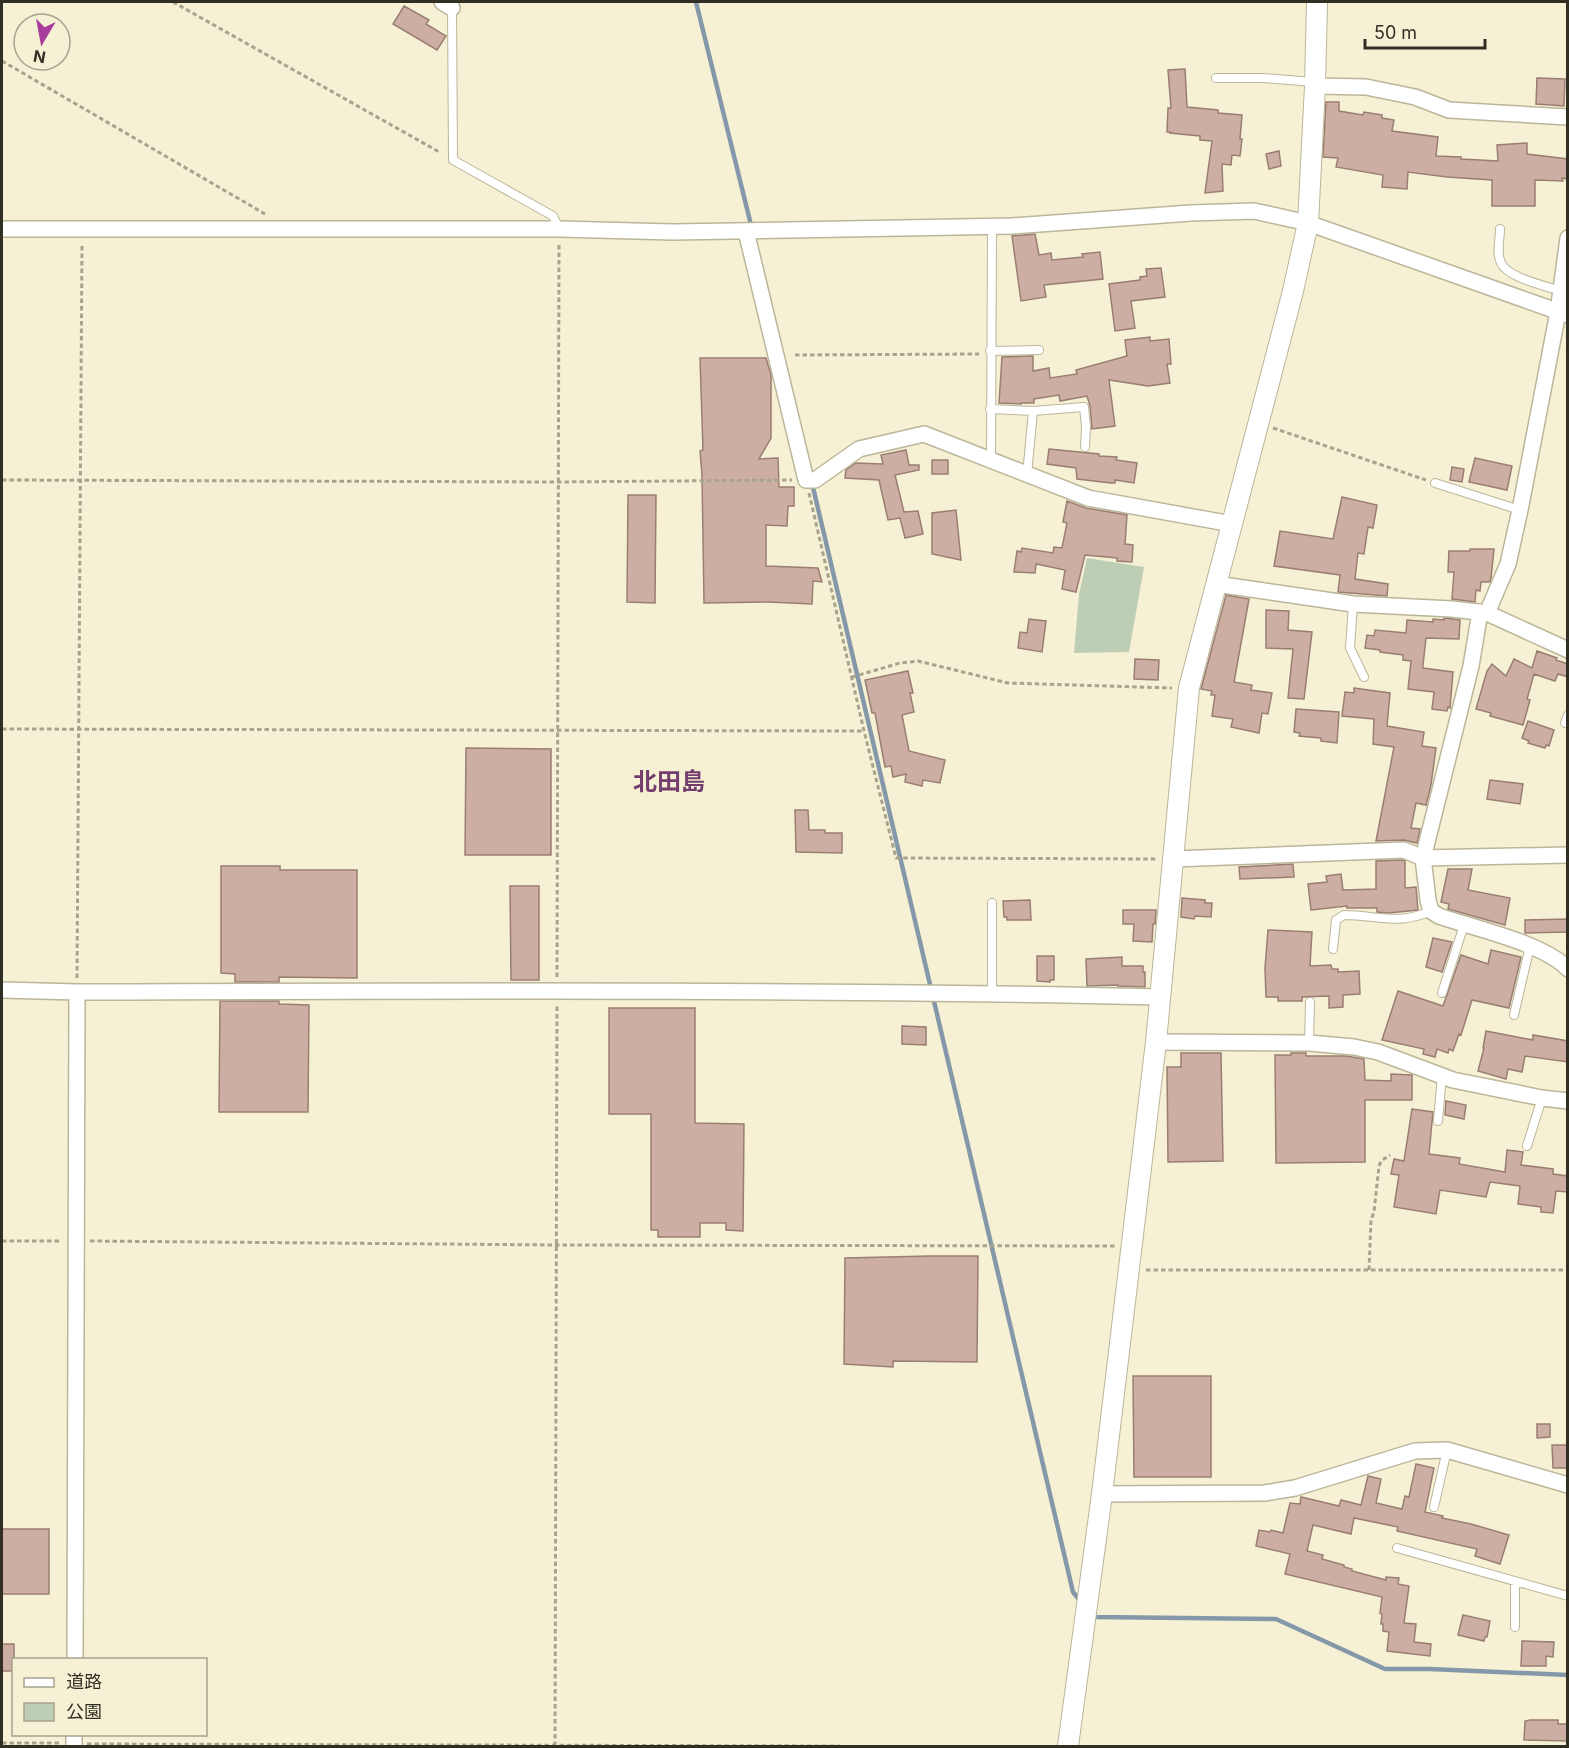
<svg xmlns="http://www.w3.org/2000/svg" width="1569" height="1748" font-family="Inter,'Noto Sans JP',sans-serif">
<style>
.green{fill:#bdceb5}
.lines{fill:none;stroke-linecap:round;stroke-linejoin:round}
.stream{stroke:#8498aa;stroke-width:4.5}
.building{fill:#ccafa2;stroke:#9a7e72;stroke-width:1.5}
.service-casing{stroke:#bbb69a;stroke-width:10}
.minor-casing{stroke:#bbb69a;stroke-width:18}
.tertiary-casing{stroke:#bbb69a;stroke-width:22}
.path{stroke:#a7a38d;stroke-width:3;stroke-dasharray:4.5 3;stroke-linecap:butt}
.service{stroke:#fff;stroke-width:8}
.minor{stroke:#fff;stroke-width:15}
.tertiary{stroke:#fff;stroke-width:20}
.labels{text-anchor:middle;stroke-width:4.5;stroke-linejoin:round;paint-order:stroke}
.quarter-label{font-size:24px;font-weight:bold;fill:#733d6d;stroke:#f6f1d4}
</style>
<rect width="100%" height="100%" fill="#f6f1d4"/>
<path class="green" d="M1087 558 1144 567 1129 652 1074 653 1079 594Z"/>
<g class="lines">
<path class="stream" d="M696 2 752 229
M812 483 1073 1592 1081 1602
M1093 1615 1094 1617 1276 1619 1385 1669H1430L1568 1675"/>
</g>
<path class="building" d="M404 6 429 20 426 24 446 36 437 50 393 24Z
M1185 69 1187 107 1218 110V113L1242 115 1240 139H1242L1240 156 1232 155 1231 165 1222 164 1223 191 1205 193 1212 141 1200 140V136L1170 133V132H1167L1168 108H1171L1168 70Z
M1537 78 1565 79 1564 106 1536 104Z
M1326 102H1339V111L1363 115 1364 112 1382 115V118L1394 120 1392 131 1438 137 1436 156 1461 157V159L1498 161 1497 145 1527 143V154L1568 159V179L1562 178 1563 181 1535 180V206H1492V180L1447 177 1408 172 1407 189 1382 187 1383 175 1336 167 1338 158 1323 157Z
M1279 151 1281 166 1269 169 1266 154Z
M1035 234 1039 255 1051 253 1052 260 1083 257 1082 254 1100 252 1103 279 1044 285 1046 297 1021 301 1012 236Z
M1161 268 1165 297 1131 301 1135 328 1115 331 1109 284 1140 280V277L1147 276 1146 269Z
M1150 337V341L1169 339 1171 364H1167L1170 383 1148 386 1109 380 1115 426 1092 429 1090 406 1087 396 1060 401 1059 395 1034 399V403H1021V404L999 403 1002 357 1033 356V371L1049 368 1050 378 1077 374 1076 370 1127 356 1125 340Z
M700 358H766L771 375V438L759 459 778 458 779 487H794V506H788L787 526 766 525V566L818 568 822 582 813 581 812 604 768 602 704 603 702 475 700 451 703 450Z
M1049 449 1099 454V456L1117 457 1116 460 1137 463 1134 483 1115 480V483H1111L1077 479 1076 468 1047 464Z
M906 450 909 465H919V470L895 475 904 512 918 511 923 534 905 538 900 518 888 520 879 480 845 478 846 470 856 463 883 464 881 455Z
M1475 458 1512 466 1507 490 1469 482Z
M932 460H948V474H932Z
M1452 467 1464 469 1462 482 1450 480Z
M628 495H656L655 603 627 602Z
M1342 497 1377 505 1373 528 1368 527 1364 554 1358 553 1355 579 1388 584 1387 596 1338 592 1340 575 1274 566 1280 531 1333 539Z
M1067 501 1086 508 1127 515 1125 544 1133 545 1132 562 1117 561V558L1085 555 1076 592 1062 589 1065 570 1036 564 1035 573 1014 572 1017 551 1021 552 1022 548 1053 553 1054 547 1062 548 1067 523 1063 522Z
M956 510 961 560 932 554V513Z
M1470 549H1494L1491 578 1490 582H1481L1480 591 1476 590 1475 602 1452 599 1454 572H1448L1449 551H1470Z
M1226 595 1249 599 1234 682 1252 685 1251 690 1272 693 1268 714 1262 713 1259 733 1231 727 1233 719 1212 716 1215 695H1211L1212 691 1201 689Z
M1266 610 1289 611 1288 630 1312 632 1304 699 1288 698 1293 649 1266 648Z
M1444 618 1460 620 1459 639 1426 638 1423 665V668L1453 672 1450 708 1448 707 1447 711 1432 709 1434 692 1408 689 1411 661 1403 660V655L1380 652V650L1365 648 1367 635 1374 636 1375 630 1406 633 1407 620 1433 622V619L1444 620Z
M1029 619 1046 621 1042 652 1018 648 1020 632 1027 633Z
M1537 651 1557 658 1556 660 1568 664V677L1558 674 1555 681 1534 674 1527 699 1530 700 1523 725 1490 716 1491 713 1476 709 1487 671 1492 664 1506 676 1514 659 1532 668Z
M1135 659 1159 660 1158 680 1134 679Z
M908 671 913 693H910L914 712 902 715 909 751 945 760 940 783 923 780 922 786 905 782 906 774 893 777 891 766 885 767 875 713H872L865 680Z
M1354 688 1390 693 1387 726 1424 732 1422 746 1436 748 1431 785 1426 805 1416 803 1411 828 1420 829 1417 843 1404 840 1376 841 1394 747 1373 744 1374 719 1342 716 1345 692 1354 693Z
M1296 709 1339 712 1337 743 1321 741V738L1299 736 1300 733 1294 732Z
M1528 721 1554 730 1549 746 1546 745 1545 748 1528 743 1529 741 1522 738Z
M466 748 551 749V855H465Z
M1490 780 1523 784 1520 804 1487 799Z
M795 810H808L809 830H825V833H842V853L796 852Z
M1402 860 1405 861V888L1416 887 1418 910 1388 913 1377 912V908H1347V906L1311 910 1308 884 1327 882 1326 876 1341 874 1343 890 1376 889V861Z
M1293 864 1294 877 1240 879 1239 867Z
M221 866H280V870H357V978L279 977V982H235V974L221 973Z
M1448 869H1472L1468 890 1510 898 1505 925 1448 909 1449 904 1441 902Z
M510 886H539V980H511Z
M1182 898 1205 900V903H1212L1211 917 1195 916 1194 919 1181 917Z
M1030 900 1031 920H1007V917H1004L1003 901Z
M1123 910H1156L1155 924H1153L1152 942 1133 941 1134 924H1123Z
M1568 919V932L1525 933V920Z
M1268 930 1312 932 1310 966 1331 965 1332 969H1338V972L1359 971 1360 994 1343 995V1007L1329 1008V996L1302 997V1001H1278V997H1266L1265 968Z
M1433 938 1452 942 1442 972 1426 967Z
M1491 950 1521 957 1509 1008 1472 1000 1461 1035 1459 1034 1453 1051 1449 1049 1448 1053 1437 1049 1435 1057 1423 1054 1424 1049 1382 1040 1398 991 1443 1006 1461 955 1488 964Z
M1037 956H1054V980H1050V982L1037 981Z
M1122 957V966H1143V972H1145V987L1118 986V985L1087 986 1086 959Z
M220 1001H279V1004L309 1005 308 1112H219Z
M609 1008H695V1123L744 1124 743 1231 726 1230V1223H700V1237H658V1230H651V1114H609Z
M902 1026 926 1027V1045L902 1044Z
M1486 1031 1533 1040V1035L1568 1041V1062L1525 1056 1522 1072 1508 1069 1506 1079 1478 1071 1484 1048H1483Z
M1181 1053H1221L1223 1161 1168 1162 1167 1067H1181Z
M1291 1053H1306V1056H1346L1364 1059 1365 1080 1391 1081V1074L1412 1075V1100H1365V1162L1276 1163 1275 1055H1291Z
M1446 1101 1466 1105 1464 1119 1445 1115Z
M1412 1109 1433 1112 1429 1154 1460 1158 1459 1164 1505 1172 1507 1150 1523 1152 1521 1165 1553 1169V1174L1568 1176V1192L1556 1191 1553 1213 1541 1212V1207L1518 1204 1520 1186 1490 1182 1486 1197 1440 1190 1436 1214 1394 1207 1399 1175 1391 1174 1394 1159 1404 1161Z
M929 1256H978L977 1362 893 1361V1367L844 1364 845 1258Z
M1133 1376H1211V1477H1134Z
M1537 1424H1550V1437L1537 1438Z
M1552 1445H1568V1468H1553Z
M1416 1464 1434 1468 1425 1512 1443 1516 1442 1518 1471 1524 1509 1535 1500 1564 1475 1556 1477 1549 1397 1531 1398 1527 1354 1518 1351 1534 1313 1525 1307 1551 1323 1555 1322 1559 1344 1565V1567L1352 1569V1571L1386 1580V1577L1399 1578 1398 1584 1409 1586 1404 1623 1416 1624 1414 1642 1431 1644 1430 1656 1387 1651 1389 1632 1383 1631V1624H1381L1382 1614 1380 1613 1382 1597 1285 1574 1290 1554 1256 1546 1259 1530 1270 1532 1271 1530 1283 1533 1290 1503 1300 1504 1301 1497 1339 1506 1341 1500 1361 1505 1368 1476 1381 1479 1376 1503 1402 1509 1405 1496 1409 1497Z
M2 1529H49V1594H2Z
M1463 1615 1490 1621 1487 1637H1485L1484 1641 1458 1635Z
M1522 1641 1554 1642 1553 1657 1546 1656V1666H1521Z
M2 1644H14V1671H2Z
M1530 1720H1558V1724H1568V1741L1524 1740 1525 1721Z"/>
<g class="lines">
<g class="service-casing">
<path id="service" d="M452 6 453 160 553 216 559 229
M1216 78H1263L1313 82
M1500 229C1500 240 1496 253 1501 263 1508 278 1546 286 1561 291
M990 351 1039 350
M990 409 1033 411 1084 407 1086 427 1085 447
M991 461 992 226
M1027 475 1033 411
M1435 483 1520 510
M1353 604 1350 648 1364 677
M1565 723 1568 715
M1333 949 1336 920 1344 915C1378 915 1397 926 1431 911
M992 993V903
M1442 993 1464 925
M1514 1015 1530 946
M1309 1043 1310 1002
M1438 1121 1442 1075
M1527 1146 1542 1098
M1434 1507 1447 1450
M1397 1548 1568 1596
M1515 1581V1627"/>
</g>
<g class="minor-casing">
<path id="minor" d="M442 2 452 8
M1315 86 1366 87 1415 97 1449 110 1568 117
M2 229H559L673 232 1012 226 1191 213 1254 211 1308 223 1568 315
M746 231 806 480H815L859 449 924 434 1088 498 1232 524
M1216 584 1353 604 1452 609 1487 613 1568 650
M1480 612 1471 666 1423 858 1428 900 1431 911 1439 916C1473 928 1544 943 1568 969
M1487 613 1508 564 1520 510 1558 312 1568 238
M1174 859 1404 850 1423 858 1568 855
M2 990 77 992C438 991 799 989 1160 997
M1156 1042 1309 1043 1354 1047 1378 1052 1453 1080 1542 1098 1568 1101
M1102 1494 1265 1493 1295 1488 1415 1451 1447 1450 1568 1485
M75 1660 77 992
M74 1746V1734"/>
</g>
<g class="tertiary-casing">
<path id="tertiary" d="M1068 1746 1102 1494 1156 1042 1189 688 1293 291 1308 223 1315 86 1317 2"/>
</g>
<path class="path" d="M173 2 441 153
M2 61 265 214
M795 355 979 354
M1273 428 1426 480
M2 480 557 482 792 480
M809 493 864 731 896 858 1156 859
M852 677 900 663 918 661 1008 683 1172 688
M2 729 864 731
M557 977 559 242
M77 978 82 243
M2 1241H62
M90 1241 557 1245 1115 1246
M1146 1270H1568
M1369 1270 1371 1220 1374 1212 1379 1166 1381 1161 1390 1155
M2 1743H60
M87 1744 840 1746
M555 1746 557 1004"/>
<use href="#service" class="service"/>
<use href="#minor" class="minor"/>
<use href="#tertiary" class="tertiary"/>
</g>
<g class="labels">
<g class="quarter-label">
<text x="669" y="790">北田島</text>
</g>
</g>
<rect width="1569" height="1748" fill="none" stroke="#312f24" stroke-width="6"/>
<rect x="12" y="1658" width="195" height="78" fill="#f6f1d4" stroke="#a7a38e" stroke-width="1.5"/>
<rect x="24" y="1678" width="30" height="9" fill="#ffffff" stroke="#a7a38e" stroke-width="1.5"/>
<text x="66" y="1688" font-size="18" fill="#312f24">道路</text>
<rect x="24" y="1703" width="30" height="18" fill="#bdceb5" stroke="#a7a38e" stroke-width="1.5"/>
<text x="66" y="1718" font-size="18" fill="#312f24">公園</text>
<g transform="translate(42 42) rotate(190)"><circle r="28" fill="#f6f1d4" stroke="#a7a38e" stroke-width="1.5"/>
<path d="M0-4.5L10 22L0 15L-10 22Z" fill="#a83d9d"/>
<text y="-9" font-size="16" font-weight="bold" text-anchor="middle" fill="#312f24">N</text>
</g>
<path d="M1365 39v9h120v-9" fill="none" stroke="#312f24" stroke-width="3"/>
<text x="1374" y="39" font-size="18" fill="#312f24" stroke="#f6f1d4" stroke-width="4.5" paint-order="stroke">50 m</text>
</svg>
